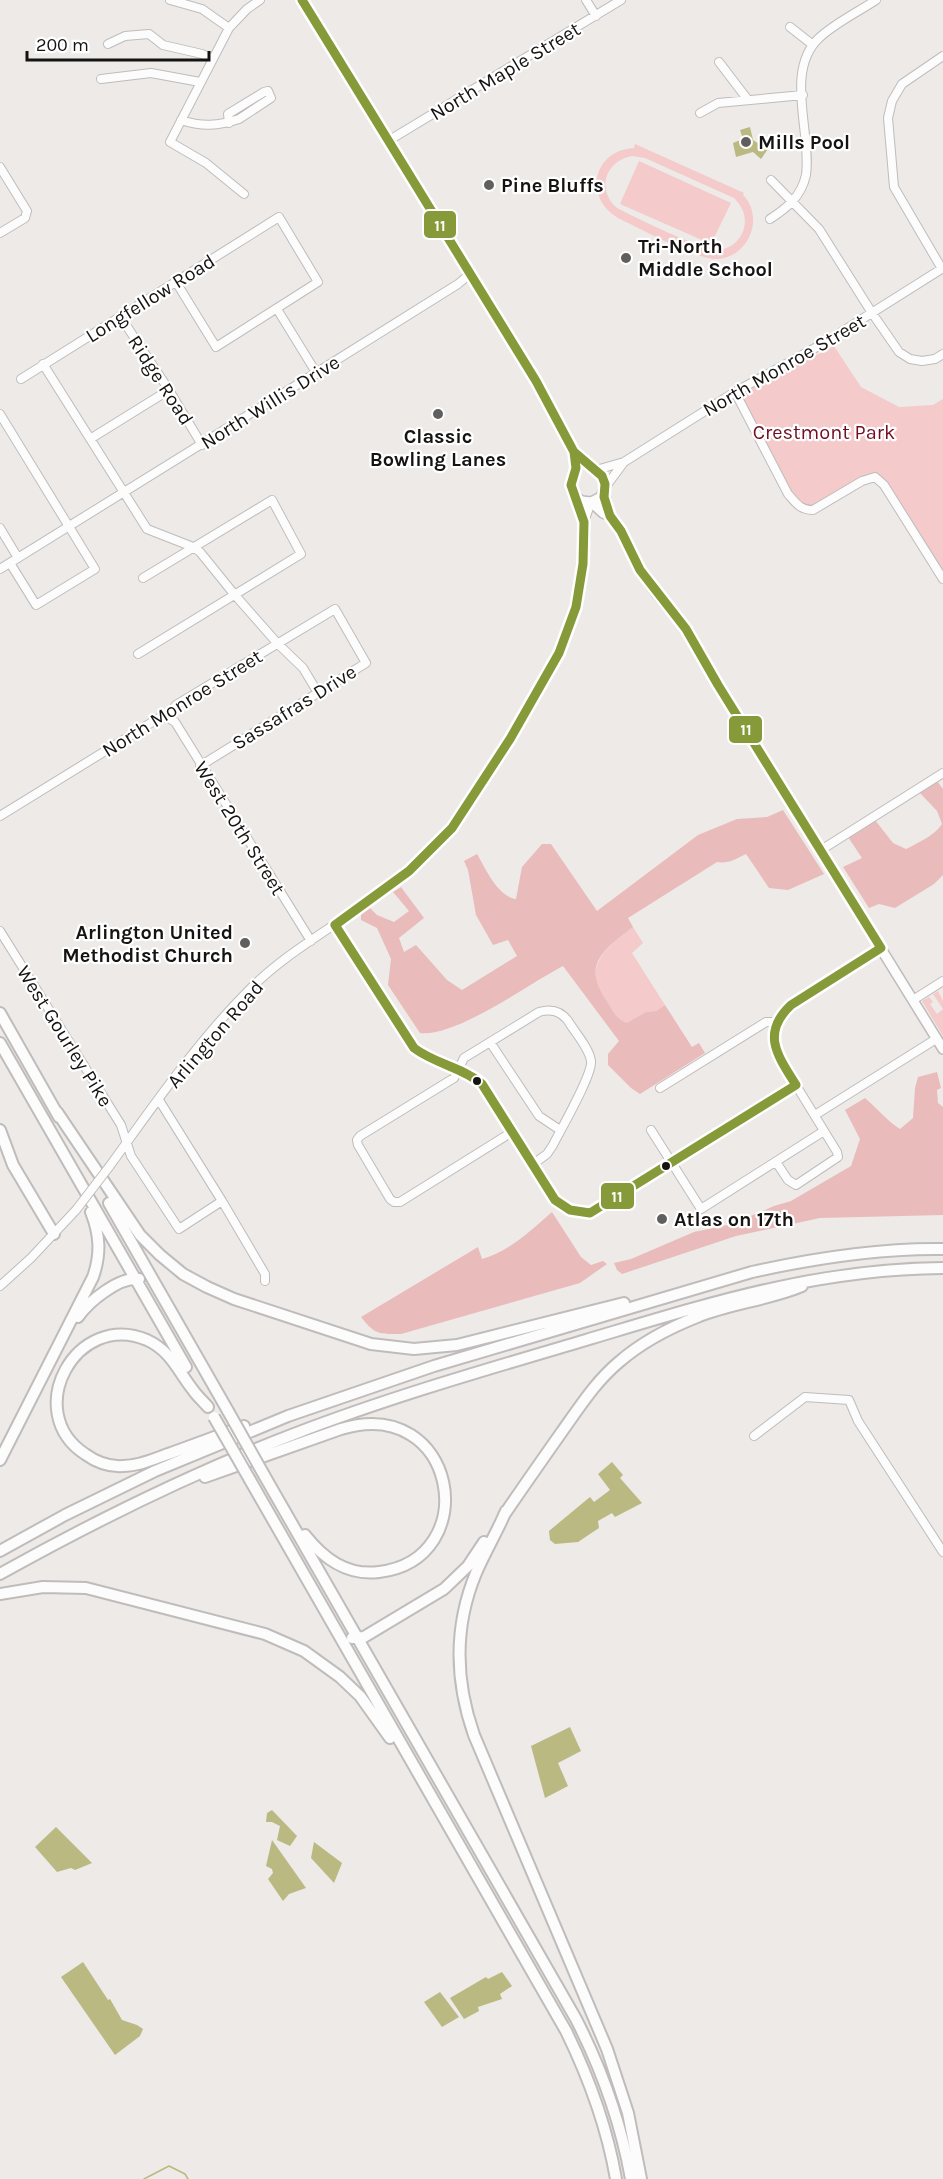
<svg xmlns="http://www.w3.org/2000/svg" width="943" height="2179" font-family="Karla,sans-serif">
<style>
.green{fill:#f4caca;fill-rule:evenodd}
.forest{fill:#eabbbb}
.water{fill:#bab982}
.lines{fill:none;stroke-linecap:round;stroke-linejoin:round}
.stream{stroke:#bab982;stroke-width:1.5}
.minor-casing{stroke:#bfbcbb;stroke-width:10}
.major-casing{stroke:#bfbcbb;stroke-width:12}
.highway-casing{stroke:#bfbcbb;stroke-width:14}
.minor{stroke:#fcfcfc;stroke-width:8}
.major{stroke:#fcfcfc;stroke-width:9}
.highway{stroke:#fcfcfc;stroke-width:10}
.minor-bridge-casing{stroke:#bfbcbb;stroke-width:10;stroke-linecap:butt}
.highway-bridge-casing{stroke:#bfbcbb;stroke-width:14;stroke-linecap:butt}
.minor-bridge{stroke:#fcfcfc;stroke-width:8}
.highway-bridge{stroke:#fcfcfc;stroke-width:10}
.bus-1-casing{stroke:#fff;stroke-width:14}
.bus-1{stroke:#869a3a;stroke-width:9}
.poi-dot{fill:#615f5e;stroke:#fff;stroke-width:2}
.bus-dot{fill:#161413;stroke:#fff;stroke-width:2}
.labels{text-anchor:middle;stroke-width:4.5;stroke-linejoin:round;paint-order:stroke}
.street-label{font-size:20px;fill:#161413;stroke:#fff}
.poi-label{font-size:20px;font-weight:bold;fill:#161413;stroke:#fff;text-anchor:start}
.park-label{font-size:20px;fill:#710e22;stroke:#fff}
.line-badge{stroke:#fff;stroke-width:2}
.badge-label{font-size:16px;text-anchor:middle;font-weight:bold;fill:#fff}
</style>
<rect width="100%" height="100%" fill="#edeae8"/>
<path class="green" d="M635 144 744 193 743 195C752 203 755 218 752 229 748 246 733 259 716 259 696 259 639 228 618 218 583 198 593 150 634 148ZM632 156 645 158 734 198C742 206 747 216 744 228 741 240 730 250 717 250 702 250 634 217 617 208 596 190 605 161 632 156Z
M639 161 731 203 711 244 620 204Z
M834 346 861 387 899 407 933 405 943 399V574L883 479 875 475 813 508 794 501 739 394Z
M633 927 643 943 632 953 665 1005 656 1011 646 1012 627 1024C617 1019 611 1008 605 999 582 965 606 948 633 927Z
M938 991 943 1001V1036L922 1001 929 997 933 1002 930 1004 937 1014 943 1009 933 994Z"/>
<path class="forest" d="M937 781 943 789V875L934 884 895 908 879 904 869 908 843 867 862 858 848 837 875 820 893 843 906 849C918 843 935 835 942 824L937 811 920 793Z
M783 810 824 874 788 890 769 888 746 854C736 859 728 864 717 862L628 918 633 927C602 951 581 965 608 1003 613 1011 618 1020 627 1023L646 1012 656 1011 665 1005 692 1047 699 1043 705 1053 640 1094 631 1088 608 1065V1054L619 1041 563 966C528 984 457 1037 420 1033L388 985 391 959 377 928 361 920V911L369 907 377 915 394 922 409 911 393 892 401 887 424 918 399 938 404 952 416 945 447 980 462 990 517 956 508 940 493 945 476 915 468 870 464 861 477 854C486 869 497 896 516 899L522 867 542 844H551L597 911 698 835 737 819 767 817Z
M937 1072 941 1088 937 1090 938 1103 943 1107V1215L820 1218 736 1236 622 1274 617 1270 614 1263 631 1259 694 1232 732 1224 774 1206 791 1201 851 1166 860 1139 845 1110 865 1098C877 1108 887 1121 900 1129L913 1118 915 1088 918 1077Z
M552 1212 581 1257 591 1265 603 1261 607 1264 580 1283 401 1334C379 1334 375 1335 361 1317L478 1247 482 1259C510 1251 530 1231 552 1212Z"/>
<path class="water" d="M750 127 753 140 759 144 765 138 770 146 761 159 753 152 736 157 733 143 743 139 740 130Z
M612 1462 623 1475 620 1478 642 1503 615 1517 612 1513 598 1521 599 1528 578 1542 555 1544 550 1540 549 1531 590 1497 594 1502 610 1490 598 1474Z
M570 1727 581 1751 558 1763 568 1786 545 1798 531 1746Z
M272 1810 297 1836 290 1846 277 1840 280 1826 272 1822H266L267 1813Z
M56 1827 92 1863 75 1870 71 1868 57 1872 35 1847Z
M272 1840 306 1888 289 1894 283 1901 268 1879 273 1873 272 1869 266 1866Z
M314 1842 342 1863 334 1883 311 1858Z
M83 1962 108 2000 110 1999 122 2020 137 2025 143 2029 140 2036 115 2055 61 1977Z
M502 1972 512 1986 500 1994 502 1999 478 2007 479 2011 464 2019 450 1998 486 1977 488 1979Z
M440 1992 459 2017 442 2027 424 2002Z"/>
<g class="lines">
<path class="stream" d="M144 2179 169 2166 185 2174 188 2179"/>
<g class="minor-casing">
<path id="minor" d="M170 0 202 9 229 28
M586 0 596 16
M790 27 813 45
M108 44 125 36 149 34 163 45 202 54 213 59
M719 62 748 100
M101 79 151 73 200 82
M700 113 718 103 803 95
M181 120C202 127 218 126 239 119L271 98 268 91 264 92 228 114 229 123
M388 141 621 0
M0 167 27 211 25 218 0 233
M771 180 819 229 872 313 899 352 910 359 922 361 935 359 943 354
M244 194 206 163 170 142 229 28 247 9 260 0
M770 219C787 208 801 197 806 175 812 133 784 71 819 38 835 23 858 12 876 0
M942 269 894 187 888 118 892 101 902 84 943 56
M277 309 317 374
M120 316 169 390 202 445
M43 364 147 529 193 547 200 552 234 594 278 644 303 668 318 693
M21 379 279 217 318 282 216 347 176 282
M735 392 788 494C796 503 800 510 813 510L862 481 875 477 884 485 943 579
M0 414 95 569 36 605 10 563
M90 439 169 390
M596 470 624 462 735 392 824 343 943 268
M604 489 624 462
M584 522 591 502
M0 528 18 558
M0 569C152 474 306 380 458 284L470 274
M138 654 301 554 272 500 143 578
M167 717 175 722 311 941
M0 816 136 732 159 718 167 717 176 705 335 609 366 663 200 766
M821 850 943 773
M335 925 414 1048C434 1066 463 1065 482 1084L545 1186C559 1205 565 1212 590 1213L796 1085
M0 931 121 1125 131 1156 179 1229 222 1201 159 1100
M913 1000 943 981
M490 1042 539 1116 560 1130
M660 1088 766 1022H777
M815 1115 936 1039
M651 1130 701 1209 824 1131
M512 1132 400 1202H394L390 1199 358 1145 357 1140 360 1136 454 1078 464 1058 539 1012C553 1008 563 1012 570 1024 577 1035 589 1048 591 1061 593 1074 561 1129 553 1145L547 1154 532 1165
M776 1162 788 1180 796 1185 838 1157 837 1152 775 1051C773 1033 775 1017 791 1005L881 948
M109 1167C152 1108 194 1046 246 993 295 942 363 913 415 865 451 834 475 794 500 754 539 692 580 628 584 553 585 543 587 530 584 521 581 513 578 504 575 496
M222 1201 265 1274V1281
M0 1286 31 1258 76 1210
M754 1436 805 1397 849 1400 858 1421 943 1552"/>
</g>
<g class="major-casing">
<path id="major" d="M302 0 536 381 574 452 602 476 605 487 601 497 591 502 582 501C563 490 576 481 576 466 576 461 574 457 574 452
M604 492 610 516 621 531 640 570 657 594 686 629 718 685 943 1049
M591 502 603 513 610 516"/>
</g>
<g class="highway-casing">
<path id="highway" d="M0 1013 59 1117
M0 1043 186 1367
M57 1112 140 1235 160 1255 183 1274 207 1287 234 1299 371 1344 414 1349 457 1345 624 1303
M0 1130 13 1165 54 1234
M109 1203 228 1411
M78 1317C89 1301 119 1277 139 1279
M208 1407C203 1401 197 1396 193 1390 178 1371 171 1351 147 1340 76 1310 21 1412 85 1454 96 1462 109 1467 123 1466 140 1466 156 1458 171 1453 196 1444 220 1435 244 1426
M0 1460 93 1277C101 1254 100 1235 91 1212
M264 1475 576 2019C602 2070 621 2123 631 2179
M205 1477 341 1429C457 1394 485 1559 379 1572 347 1576 324 1559 305 1535
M250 1480 566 2031C589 2078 607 2127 616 2179
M506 1511C497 1532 485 1552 476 1573 454 1626 455 1681 474 1735L607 2049 628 2113 641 2179
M504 1515C523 1487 542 1460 561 1433 579 1408 595 1382 619 1362 642 1342 669 1328 697 1317 732 1303 769 1300 802 1286
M0 1551 65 1515 155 1471 288 1416 434 1366 752 1272C815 1258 878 1248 943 1249
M0 1574C95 1521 192 1473 294 1434 390 1397 488 1369 586 1340 707 1304 814 1269 943 1268
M0 1594 43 1587 86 1588 265 1634 304 1651 340 1677 360 1696 390 1738
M352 1638 364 1637 444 1589 468 1566 484 1542"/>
</g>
<use href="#minor" class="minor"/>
<use href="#major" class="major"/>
<use href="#highway" class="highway"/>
<g class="minor-bridge-casing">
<path id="minor-bridge" d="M76 1210 109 1167"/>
</g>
<g class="highway-bridge-casing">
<path id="highway-bridge" d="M228 1411 264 1475
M214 1417 250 1480"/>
</g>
<use href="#minor-bridge" class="minor-bridge"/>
<use href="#highway-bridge" class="highway-bridge"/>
<g class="bus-1-casing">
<path id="bus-1" d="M302 0 536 381 574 452
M574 452 602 476 605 484 604 497 610 516 621 531 640 570 686 629 718 685 881 948 791 1005C761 1033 777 1055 796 1085L590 1213 570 1210 555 1200 482 1084C462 1067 435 1064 414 1048L335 925 409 871 452 828 510 739 559 653 576 607 583 564 584 522 571 485 576 468Z"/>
</g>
<use href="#bus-1" class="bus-1"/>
</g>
<g class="poi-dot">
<circle cx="746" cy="142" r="6"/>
<circle cx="489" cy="185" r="6"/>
<circle cx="626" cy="258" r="6"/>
<circle cx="438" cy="414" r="6"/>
<circle cx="245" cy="943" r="6"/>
<circle cx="662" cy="1219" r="6"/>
</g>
<g class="bus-dot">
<circle cx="477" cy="1081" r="5"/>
<circle cx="666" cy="1166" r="5"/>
</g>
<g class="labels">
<g class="street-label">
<text transform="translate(505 71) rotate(-31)" y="7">North Maple Street</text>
<text transform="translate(150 298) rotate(-32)" y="7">Longfellow Road</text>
<text transform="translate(784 365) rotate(-30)" y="7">North Monroe Street</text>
<text transform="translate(161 380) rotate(57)" y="7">Ridge Road</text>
<text transform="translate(270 402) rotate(-32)" y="7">North Willis Drive</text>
<text transform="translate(182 703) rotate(-32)" y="7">North Monroe Street</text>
<text transform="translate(294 707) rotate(-32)" y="7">Sassafras Drive</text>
<text transform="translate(240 828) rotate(58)" y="7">West 20th Street</text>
<text transform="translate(215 1034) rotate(-49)" y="7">Arlington Road</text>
<text transform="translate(65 1036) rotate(58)" y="7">West Gourley Pike</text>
</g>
<g class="poi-label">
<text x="758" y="149">Mills Pool</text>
<text x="501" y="192">Pine Bluffs</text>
<text x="638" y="253">Tri-North<tspan x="638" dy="23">Middle School</tspan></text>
<text x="438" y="443" text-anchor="middle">Classic<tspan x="438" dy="23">Bowling Lanes</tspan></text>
<text x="233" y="939" text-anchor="end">Arlington United<tspan x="233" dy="23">Methodist Church</tspan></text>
<text x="674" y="1226">Atlas on 17th</text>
</g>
<g class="park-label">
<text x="824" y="439">Crestmont Park</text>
</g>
</g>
<g class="line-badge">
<rect x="423" y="210" width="34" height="29" rx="6" fill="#869a3a"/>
<rect x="728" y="715" width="35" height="29" rx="6" fill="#869a3a"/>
<rect x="600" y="1182" width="35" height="28" rx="6" fill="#869a3a"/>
</g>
<g class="badge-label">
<text x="440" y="231">11</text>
<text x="746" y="735">11</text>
<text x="617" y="1202">11</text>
</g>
<path d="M27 51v9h182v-9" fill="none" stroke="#161413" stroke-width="3"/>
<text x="36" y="51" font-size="18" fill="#161413" stroke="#ffffff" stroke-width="4.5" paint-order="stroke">200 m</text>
</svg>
